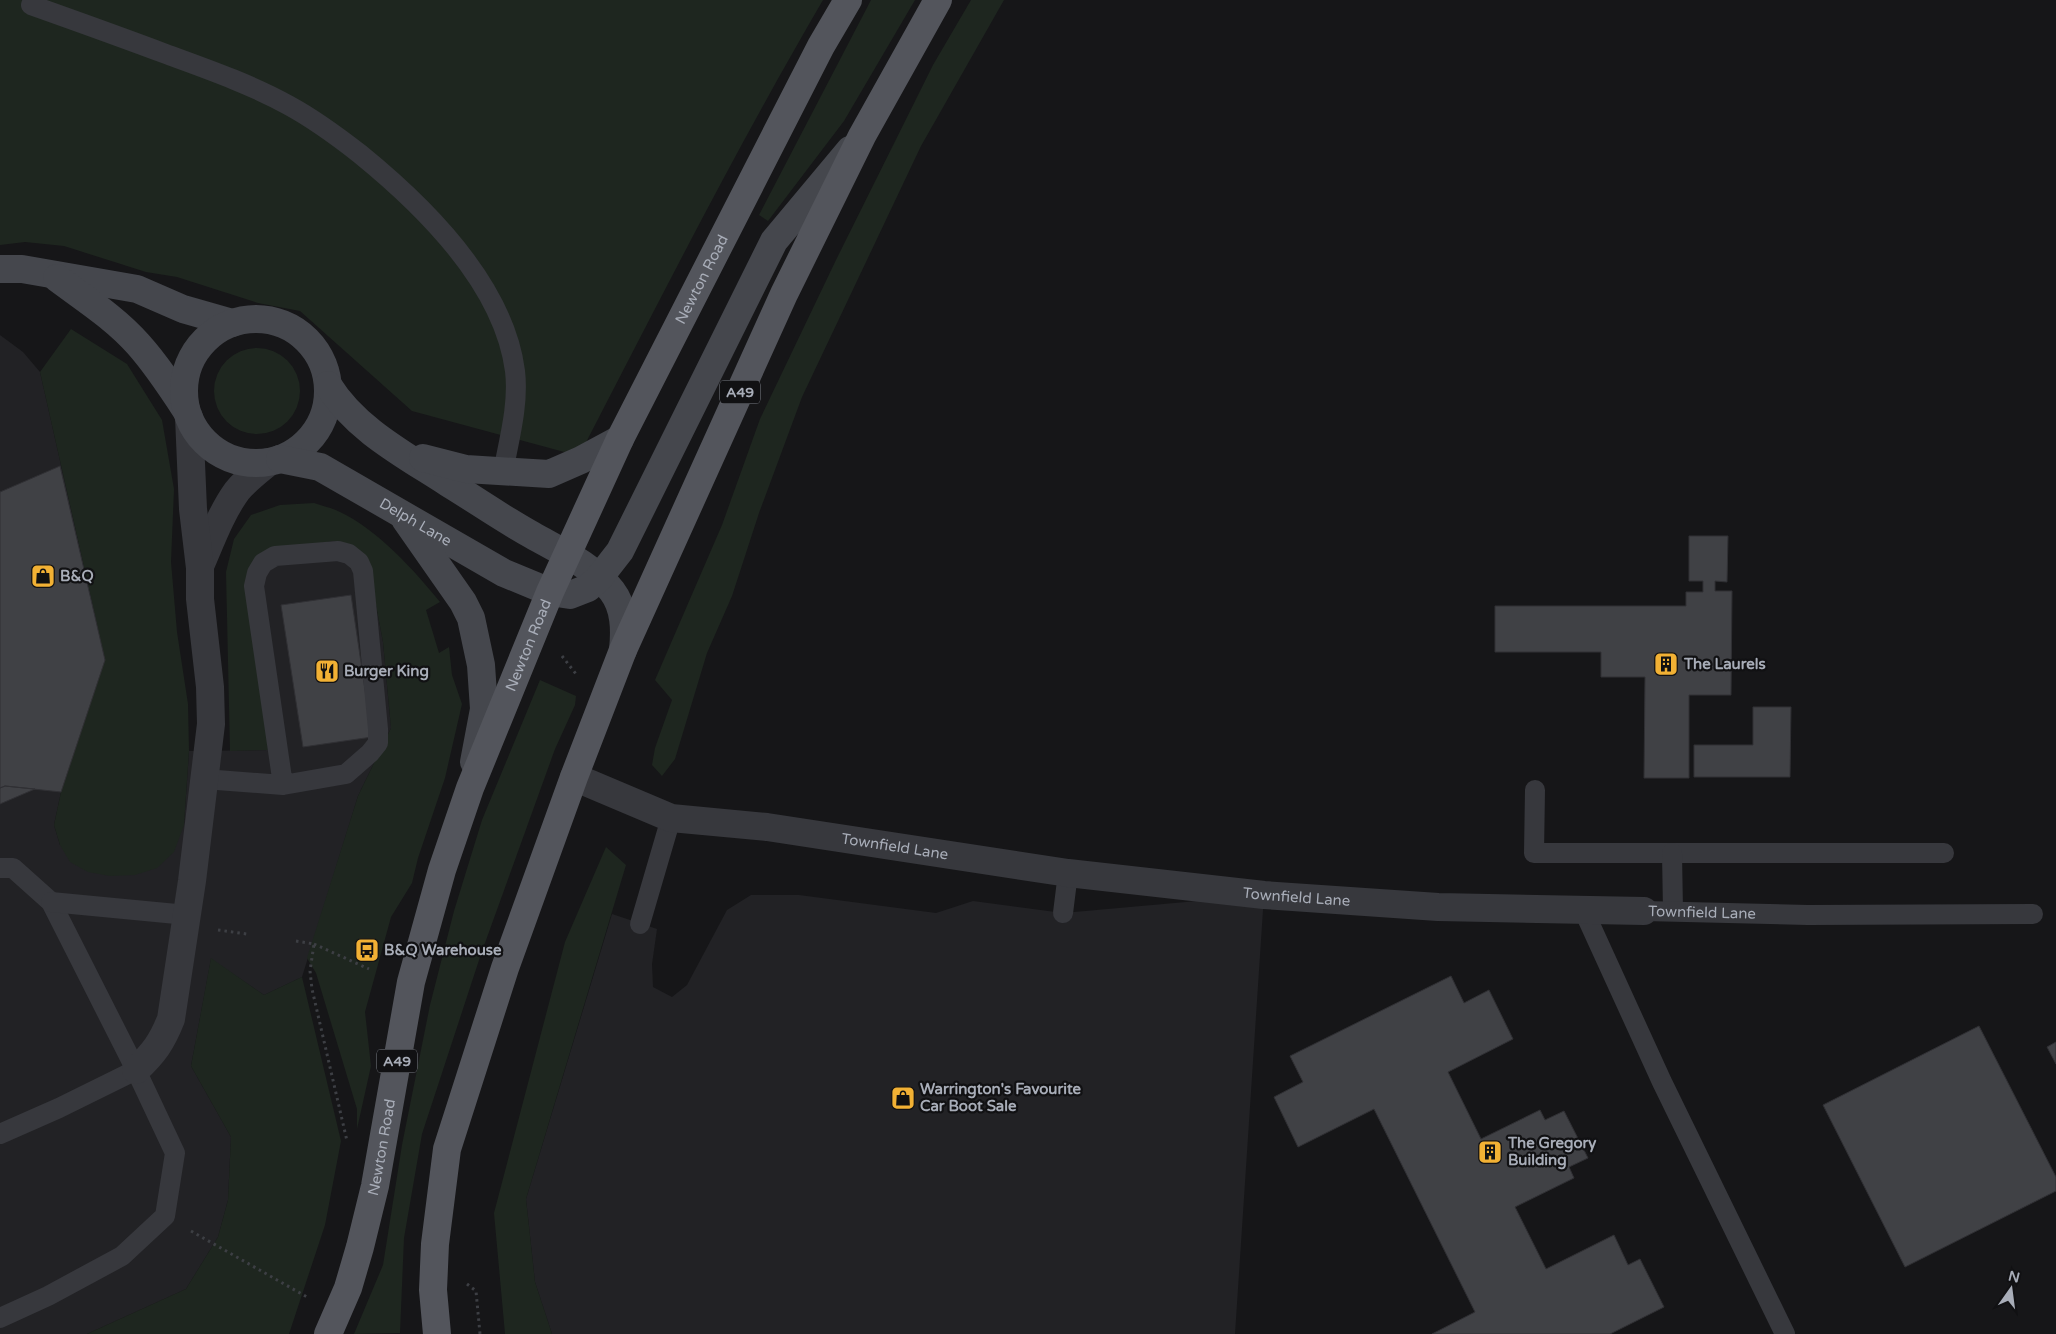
<svg xmlns="http://www.w3.org/2000/svg" width="2056" height="1334" font-family="'Varela Round',sans-serif">
<style>
.built{fill:#222225}
.green{fill:#1e261f}
.building{fill:#404145;stroke:#303034}
.lines{fill:none;stroke-linecap:round;stroke-linejoin:round}
.path{stroke:#3d3f44;stroke-width:3;stroke-dasharray:2.5 4;stroke-linecap:butt}
.lane{stroke:#37383d;stroke-width:20}
.street{stroke:#37383d;stroke-width:28}
.secondary{stroke:#45474d;stroke-width:28}
.primary{stroke:#53555c;stroke-width:28}
.labels{text-anchor:middle;stroke-width:4.5;stroke-linejoin:round;paint-order:stroke}
.shield{fill:#111113;stroke:#7b7e86;stroke-width:1}
.shield-label{font-size:14px;font-weight:bold;fill:#a8adb8}
.street-label{font-size:15px;fill:#a8adb8;stroke:#111113}
.poi-label{font-size:15px;font-weight:bold;fill:#a8adb8;stroke:#111113;text-anchor:start}
</style>
<rect width="100%" height="100%" fill="#161618"/>
<path class="built" d="M0 335 23 352 40 372 105 660 61 792 54 825 60 845 184 825 189 751 268 750 247 580 280 550 333 541 360 553 371 579 383 642 391 728 358 796 302 977 264 995 211 959 191 1066 231 1137 228 1200 218 1237 186 1289 87 1334H0Z
M751 895H799L936 913 973 901 1063 913 1264 895 1235 1334H552L535 1282 526 1199 612 914 657 929 652 964 653 987 672 997 687 985 727 910Z"/>
<path class="green" d="M0 0H823C736 149 658 303 579 456L412 411 300 311 258 303 177 277 146 272 64 246 25 242 0 245Z
M871 0H915L844 121 768 221 759 215Z
M971 0H1004L921 146 802 397 759 513 732 596 707 653 675 759 662 776 652 765 655 748 672 700 655 680 722 525 760 419 836 260 933 65Z
M71 329 127 364 162 420 174 489 171 562 177 632 188 704 189 751 184 825 174 852 157 868 135 875 110 876 88 872 70 862 60 845 54 825 61 792 105 660 40 372Z
M214 391a43 43 0 1 1 86 0a43 43 0 1 1-86 0Z
M314 503C323 506 332 508 340 512 377 529 415 571 440 602L426 610 439 653 449 647 452 675 462 704 445 778 418 858 412 883 391 917 365 1012 371 1066 357 1129V1109L316 973 307 958 358 796 391 728 383 642 371 579 360 553 333 541 280 550 256 561 268 750 230 751 226 572 234 539 251 515 280 505Z
M540 680 576 696 575 705 555 749 481 954 422 1134 404 1238 400 1333 354 1334 383 1265 402 1145 430 1005 454 911 482 820Z
M606 847 626 865 526 1199 535 1282 552 1334H505L494 1213 565 942Z
M211 958 264 995 302 977 341 1141 325 1225 289 1334H87L186 1289 218 1237 228 1200 231 1137 191 1066Z"/>
<path class="building" d="M60 466 105 660 61 792 5 786 0 788V492Z
M1689 536H1728L1727 582 1715 581V591H1732L1731 695H1689V778H1644L1645 677H1601V652H1495V606H1686V592H1703V581H1689Z
M351 595 372 737 303 747 281 605Z
M1753 707H1791L1790 777H1694V745H1753Z
M5 786 35 789 0 804V788Z
M1451 976 1464 1003 1489 990 1513 1039 1448 1072 1481 1139 1540 1110 1545 1120 1564 1111 1588 1158 1569 1167 1574 1178 1515 1207 1546 1269 1614 1235 1628 1265 1640 1259 1664 1307 1610 1334H1432L1475 1312 1374 1109 1298 1147 1274 1097 1303 1082 1290 1056Z
M1979 1026 2056 1177V1191L1905 1267 1823 1105Z
M2056 1042V1064L2047 1047Z"/>
<g class="lines">
<path class="path" d="M562 656 576 674
M218 930 247 934
M296 941 314 944 310 971 312 989 347 1141
M314 944 369 969
M191 1231 307 1297
M467 1284 476 1291 480 1334"/>
<g class="lane">
<path d="M31 5C76 21 121 37 166 54 207 69 250 84 288 105 314 119 337 136 360 154 424 206 504 285 515 371 519 404 509 440 503 472"/>
<path d="M204 779 283 785 346 774 370 753 378 743V729L363 571 359 562 349 554 338 551 275 556 263 563 257 573 254 586 283 785"/>
<path d="M1535 790 1534 853H1944"/>
<path d="M1672 853 1673 911"/>
<path d="M0 868H13L51 902 136 1070"/>
<path d="M51 902 187 915"/>
<path d="M1583 909 1662 1082 1785 1334"/>
<path id="s1" d="M1644 911 1808 915 2033 914"/>
<path d="M1063 913 1068 873"/>
<path d="M640 924 671 818"/>
<path d="M0 1134 59 1108 136 1070 175 1153 165 1216 122 1256 48 1296 0 1318"/>
</g>
<g class="street">
<path d="M200 566C211 541 221 513 237 491 246 480 258 471 269 462"/>
<path id="s2" d="M574 777 671 818 767 827 1068 873 1264 895 1438 907 1644 911"/>
<path d="M136 1070C154 1053 162 1042 171 1019L192 881 211 724 210 687 200 599V568L193 509 189 417"/>
</g>
<g class="secondary">
<path d="M0 269H22L137 289 183 309 232 323"/>
<path d="M57 278C85 299 115 318 138 344 156 364 171 387 186 410"/>
<circle cx="256" cy="391" r="72"/>
<path d="M328 385C355 429 405 455 448 483 476 500 503 519 532 535 560 551 592 565 612 591 625 608 625 630 623 650"/>
<path d="M423 458 466 469 549 474 581 460 620 439"/>
<path id="s3" d="M280 459 320 467 504 573 550 592 570 595 588 588 599 578 620 551 774 241 850 150"/>
<path d="M405 519 463 602 471 618 481 665 484 709 474 762"/>
</g>
<g class="primary">
<path id="s4" d="M328 1334 348 1288 360 1247 375 1186 411 982 442 870 470 788 550 592 620 439 821 46 848 0"/>
<path d="M437 1334 433 1290 435 1244 447 1149 505 968 574 777 623 650 784 294 862 136 938 0"/>
</g>
</g>
<defs>
<g id="shop-square" transform="scale(1.25)"><rect x="-9" y="-9" width="18" height="18" rx="4" fill="#f2b134" stroke="#111113"/><path d="M-5-2.5h2.3a2.7 3.5 0 0 1 5.4 0H5L5.5 6h-11ZM-1.5-2.5h3a1.5 2.3 0 0 0-3 0Z" fill="#111"/></g>
<g id="building-square" transform="scale(1.25)"><rect x="-9" y="-9" width="18" height="18" rx="4" fill="#f2b134" stroke="#111113"/><path d="M-4-6H4V6H1V3H-1V6H-4ZM-2.5-4.3h1.7v1.8h-1.7ZM.8-4.3h1.7v1.8H.8ZM-2.5-1h1.7V.8h-1.7ZM.8-1h1.7V.8H.8Z" fill="#111"/></g>
<g id="restaurant-square" transform="scale(1.25)"><rect x="-9" y="-9" width="18" height="18" rx="4" fill="#f2b134" stroke="#111113"/><path d="M-5-6h1v4h1v-4h1v4h1v-4h1v5L-1.5 .5V6h-2V.5L-5-1ZM5-6V6H3V1.5H1.5Q1.5-4 5-6Z" fill="#111"/></g>
<g id="bus-square" transform="scale(1.25)"><rect x="-9" y="-9" width="18" height="18" rx="4" fill="#f2b134" stroke="#111113"/><path d="M-5-6H5V4H4V6H2V4H-2V6H-4V4H-5ZM-3.5-4V0h7V-4ZM-3.5 1.2v1.5H-2V1.2ZM2 1.2v1.5H3.5V1.2Z" fill="#111"/></g>
</defs>
<g fill-rule="evenodd">
<use href="#shop-square" x="43" y="576"/>
<use href="#building-square" x="1666" y="664"/>
<use href="#restaurant-square" x="327" y="671"/>
<use href="#bus-square" x="367" y="950"/>
<use href="#shop-square" x="903" y="1098"/>
<use href="#building-square" x="1490" y="1152"/>
</g>
<g class="labels">
<g class="shield">
<rect x="720" y="380.5" width="40" height="23" rx="4"/>
<rect x="377" y="1049.5" width="40" height="23" rx="4"/>
</g>
<g class="shield-label">
<text x="740" y="397">A49</text>
<text x="397" y="1066">A49</text>
</g>
<g class="street-label">
<text dy="5" stroke="none"><textPath href="#s4" startOffset="1125">Newton Road</textPath></text>
<text dy="5" stroke="none"><textPath href="#s3" startOffset="151">Delph Lane</textPath></text>
<text dy="5" stroke="none"><textPath href="#s4" startOffset="720">Newton Road</textPath></text>
<text dy="5" stroke="none"><textPath href="#s2" startOffset="331">Townfield Lane</textPath></text>
<text dy="5" stroke="none"><textPath href="#s2" startOffset="736">Townfield Lane</textPath></text>
<text dy="5" stroke="none"><textPath href="#s1" startOffset="58">Townfield Lane</textPath></text>
<text dy="5" stroke="none"><textPath href="#s4" startOffset="195">Newton Road</textPath></text>
</g>
<g class="poi-label">
<text x="60" y="581">B&amp;Q</text>
<text x="1684" y="669">The Laurels</text>
<text x="344" y="676">Burger King</text>
<text x="384" y="955">B&amp;Q Warehouse</text>
<text x="920" y="1094">Warrington's Favourite<tspan x="920" dy="17">Car Boot Sale</tspan></text>
<text x="1508" y="1148">The Gregory<tspan x="1508" dy="17">Building</tspan></text>
</g>
</g>
<g transform="translate(2011 1289) rotate(14)" stroke="#111113" stroke-width="4" paint-order="stroke">
<path d="M0-4L9 19L0 12L-9 19Z" fill="#a8adb8"/>
<text y="-8" font-size="14" font-weight="bold" text-anchor="middle" fill="#a8adb8">N</text>
</g>
</svg>
